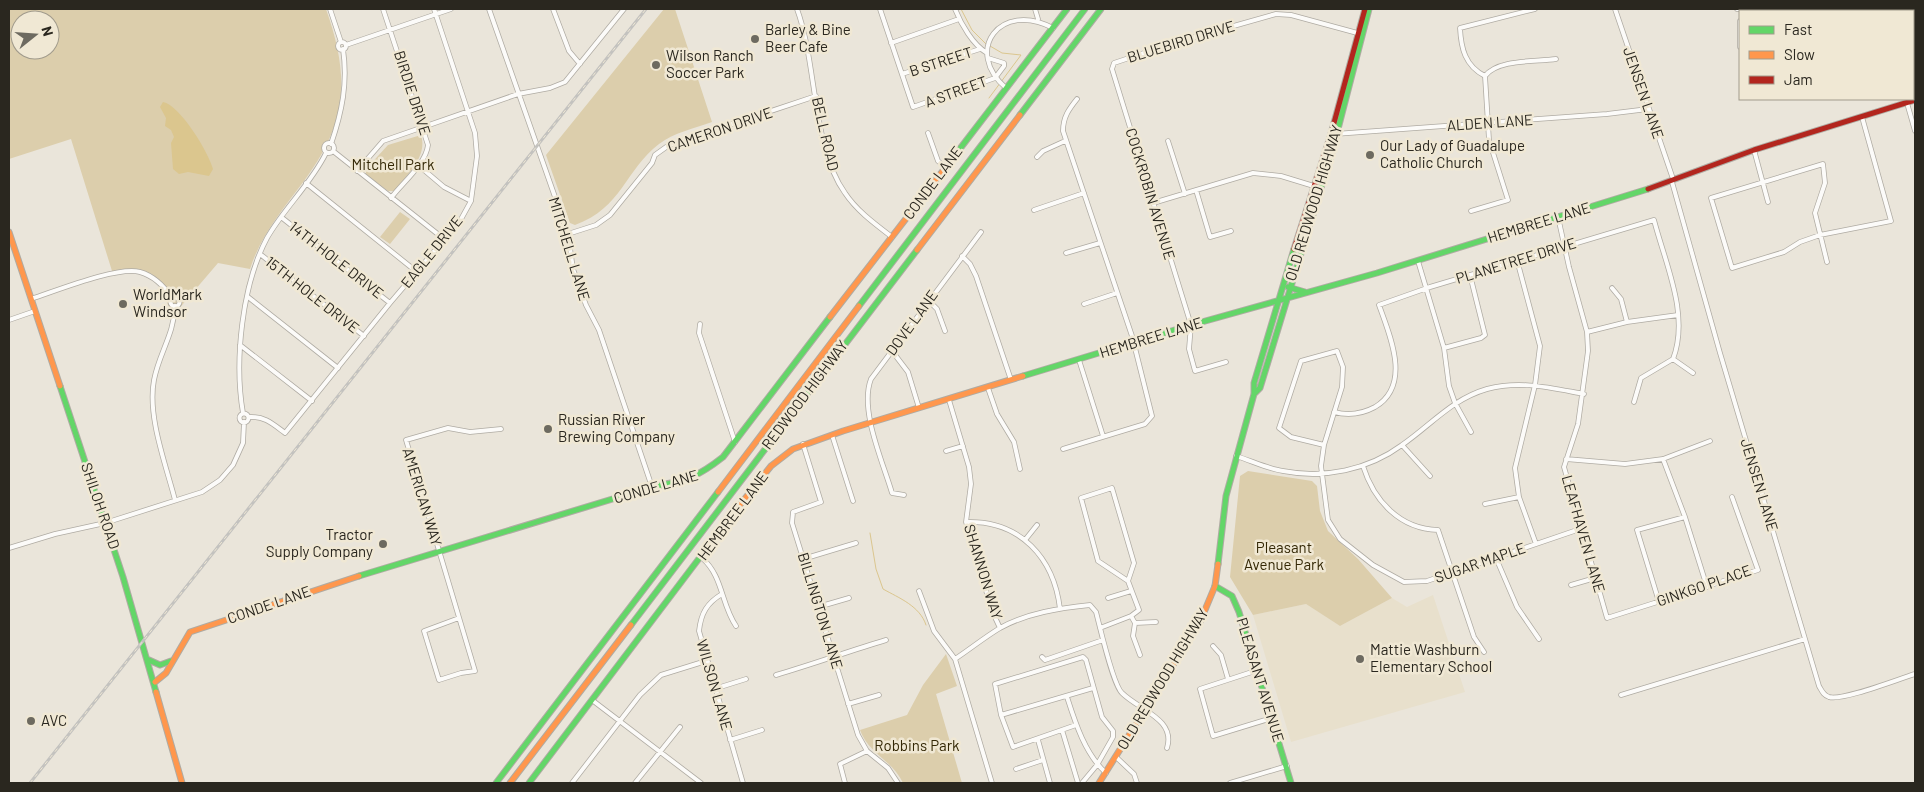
<svg xmlns="http://www.w3.org/2000/svg" width="1924" height="792" font-family="Barlow,sans-serif">
<style>
.built{fill:#e8e0cc}
.green{fill:#dcceac;fill-rule:evenodd}
.water{fill:#dbc68e}
.lines{fill:none;stroke-linecap:round;stroke-linejoin:round}
.stream{stroke:#dbc68e;stroke-width:1}
.street-casing{stroke:#afaba3;stroke-width:5.5}
.fast-casing{stroke:#afaba3;stroke-width:7}
.slow-casing{stroke:#afaba3;stroke-width:7}
.jam-casing{stroke:#afaba3;stroke-width:7}
.street{stroke:#fcfbf9;stroke-width:4}
.fast{stroke:#63d668;stroke-width:5}
.slow{stroke:#ff974d;stroke-width:5}
.jam{stroke:#b3261e;stroke-width:5}
.rail-casing{stroke:#c3c2bf;stroke-width:3}
.rail{stroke:#f0e8d4;stroke-width:1;stroke-dasharray:4;stroke-linecap:butt}
.poi-dot{fill:#6d6a60;stroke:#f0e8d4;stroke-width:2}
.labels{text-anchor:middle;stroke-width:5;stroke-linejoin:round;paint-order:stroke}
.poi-label{font-size:15px;fill:#2a271f;stroke:#f0e8d4;text-anchor:start}
.street-label{font-size:15px;fill:#2a271f;stroke:#f0e8d4}
.park-label{font-size:15px;fill:#342806;stroke:#f0e8d4}
</style>
<rect width="100%" height="100%" fill="#eae5da"/>
<path class="built" d="M1433 595 1465 692 1291 742 1253 615 1306 604 1340 626 1392 598 1407 607Z"/>
<path class="green" d="M9 9H326C350 77 348 122 304 181 283 209 261 235 250 269L218 263 177 311 169 307 154 276 135 269 112 271 71 139 9 159ZM20 20H50V50H20Z
M664 9H675L712 122C695 128 673 133 659 144 625 170 622 208 575 225L570 223 546 155Z
M421 135C428 157 407 174 395 191H388L366 175V169L388 145Z
M400 212 410 219 390 244 380 237Z
M1248 471 1312 481 1317 486 1320 511 1328 531 1358 559 1392 598 1340 626 1306 604 1253 615 1230 577 1240 476Z
M946 654 957 686 936 694 962 783H903C893 761 868 753 860 730L907 715 923 685Z"/>
<path class="water" d="M163 102C180 105 209 153 213 169L209 176 188 172 179 174 173 169 171 143 174 137 171 130 165 126 166 118 160 107Z"/>
<g class="lines">
<path class="stream" d="M961 9 972 30 986 44
M989 98 1021 55 1002 53 990 46
M870 533 876 569 883 589C899 598 920 606 926 625"/>
<g class="street-casing">
<path id="street" d="M330 9 341 42
M383 9 428 145C426 164 402 183 391 198
M489 9 568 234 573 269 586 305 599 330 652 487
M553 9 569 51 580 64
M797 9C817 63 812 147 845 193 857 211 875 224 892 237
M880 9 913 107 995 78 1004 66V63L988 58
M955 9C961 24 973 45 987 53
M1035 9 1038 19
M1615 9 1672 176
M1737 9H1749
M1878 9 1879 11
M1740 21V47
M338 46a4 4 0 1 1 8 0a4 4 0 1 1-8 0Z
M891 43 959 19
M346 45 451 9
M902 74 980 49
M1485 76C1498 59 1535 62 1556 59
M1006 88C963 51 1000 0 1053 28
M1907 103 1915 131
M928 133 938 161 946 168
M1335 134 1607 114 1648 109
M1168 141 1185 194
M324 148a5 5 0 1 1 10 0a5 5 0 1 1-10 0Z
M331 144C342 112 348 83 343 49
M1754 150 1768 202
M333 151 444 239
M1037 157 1043 151 1065 141
M418 165 444 187 471 201
M357 171 383 141 518 94 550 88 565 82 624 9
M1672 182 1720 353 1819 686C1822 691 1823 695 1829 697 1843 701 1898 679 1915 674
M306 183 417 272
M1196 190 1210 237 1231 231
M1153 203 1253 173 1281 176 1317 187
M1034 210 1084 193
M1471 211 1508 200 1489 140 1485 76C1465 66 1461 48 1460 28L1535 9
M281 217 390 303
M1558 217 1569 267 1587 332 1588 351 1578 424 1564 467 1607 618 1758 570 1732 497
M568 234 596 225 610 215 652 163 655 155 669 145 816 96
M1066 253 1100 243
M260 254 364 336
M962 256 970 264 976 276 1011 380
M1517 260 1540 346 1535 385 1515 468 1519 497 1536 544
M1418 261 1444 348 1449 386 1455 403 1471 432
M1827 262 1815 213 1825 183 1823 164 1711 198 1732 268 1784 252 1800 242 1820 235 1891 221 1862 117
M1612 288 1621 299 1627 322
M248 297 338 368
M170.5 302a4.5 4.5 0 1 1 9 0a4.5 4.5 0 1 1-9 0Z
M31 299C56 291 117 266 140 272 154 276 164 286 172 298
M928 300 937 309 945 331
M1084 304 1117 293
M175 306C174 335 159 353 154 380 147 416 166 465 175 500
M9 320 35 311
M700 324 699 333 735 442
M1587 332 1627 322 1678 315
M240 345 312 401
M1444 348 1481 338 1485 335 1470 275
M892 351 908 372 919 408
M1673 359 1693 373
M1079 360 1103 436
M1226 362 1195 371 1189 349 1191 325 1112 69 1114 63 1177 42 1276 14 1291 15 1361 34
M988 388 997 414 1014 442 1020 469
M949 400 969 467 971 484 966 522 992 611 1000 628
M1334 412C1349 416 1362 414 1375 407 1412 385 1390 336 1379 305L1430 287 1654 220C1665 263 1690 315 1673 359L1641 378 1634 402
M243 413C234 361 242 285 267 238 284 208 311 184 326 153
M239.5 418a4.5 4.5 0 1 1 9 0a4.5 4.5 0 1 1-9 0Z
M249 417C265 416 273 424 285 433L390 303 460 221 471 201 477 156 475 133 434 9
M832 435 853 501
M803 444 821 502 793 512 792 523 858 735 867 751 888 768 898 783
M1324 445 1291 437 1279 428 1301 361 1337 351 1343 367 1342 387 1324 445 1321 466 1328 520 1340 539 1373 565 1404 582 1427 581 1580 529
M1402 445 1430 476
M1063 449 1145 424 1152 416 1132 336 1063 131C1063 117 1069 109 1077 99
M946 451 963 446
M1236 456C1252 461 1268 469 1283 471 1324 479 1368 470 1402 445 1431 425 1452 399 1487 389 1520 380 1551 388 1584 394
M1566 459 1625 464 1663 459 1710 441
M1663 459 1685 517 1707 587
M1363 466C1374 501 1400 529 1438 530L1474 637 1484 652
M1112 488 1134 563 1128 581 1098 561 1081 498Z
M904 495 892 493C883 462 859 410 871 379L981 232
M1485 504 1519 497
M966 522C1020 520 1054 558 1060 609
M1025 540 1037 525
M9 548 55 534 105 523 202 492 220 480 233 465 243 443 244 422
M702 558C723 576 721 604 736 626
M1496 558 1517 607 1539 639
M803 559 856 543
M1128 581 1139 610 1131 616 1135 623 1133 636 1140 655
M1571 585 1595 578
M919 591 934 631 955 659 992 783
M722 594C707 603 701 613 699 631L743 783
M1108 598 1131 591
M1659 602 1637 530 1685 517
M818 607 849 598
M459 618 424 631 439 680 461 673 475 671 406 440 448 428 470 432 501 429
M1135 623 1156 622
M1100 628 1131 616
M1213 646 1221 655 1228 679
M1042 657 1045 660 1103 640
M955 659C970 649 985 637 1000 628 1027 613 1060 608 1090 605L1096 612C1100 627 1113 685 1122 693 1139 710 1176 719 1167 748
M1258 670 1200 689 1213 736 1272 718
M776 675C814 664 849 651 886 640
M714 689 746 679
M1621 695 1805 639
M1067 697C1075 722 1085 754 1106 773
M592 700 701 783
M848 704 879 695
M1001 715 1093 688
M1076 725 1013 747 1001 715 995 684 1083 657 1086 660 1102 717 1113 731V737L1097 765 1082 783
M1062 730 1078 783
M730 740 762 730
M1038 740 1050 783
M1116 757 1134 774 1137 783
M1016 769 1043 760
M572 783 640 695 661 675 706 661
M635 783 680 727
M845 783 840 764 867 751
M1230 783 1287 766"/>
</g>
<g class="fast-casing">
<path id="fast" d="M1020 115 1101 9
M949 163 1067 9
M1288 287 1305 292
M859 306 1085 9
M1023 376 1191 325 1377 273 1648 189
M60 386 123 577 156 692
M1254 394 1260 388 1332 152 1369 9
M1218 564 1226 496 1254 394V383L1294 249
M359 576 652 487C686 480 695 479 723 457L830 317
M1215 586 1232 596 1239 612 1291 783
M631 625 917 250
M149 660 160 665 171 661
M496 783 718 492
M529 783 735 511"/>
</g>
<g class="slow-casing">
<path id="slow" d="M9 232 60 386
M917 250 1020 115
M830 317 949 163
M718 492 859 306
M735 511 771 466 793 449 843 431 1023 376
M155 682 166 673 190 632 359 576
M156 692 182 783
M510 783 631 625
M1099 783 1200 622 1215 586 1218 564"/>
</g>
<g class="jam-casing">
<path id="jam" d="M1648 189 1754 150 1915 100
M1294 249 1331 134 1365 9"/>
</g>
<use href="#street" class="street"/>
<use href="#fast" class="fast"/>
<use href="#slow" class="slow"/>
<use href="#jam" class="jam"/>
<g class="rail-casing">
<path id="rail" d="M30 783 646 9"/>
</g>
<use href="#rail" class="rail"/>
</g>
<g class="poi-dot">
<circle cx="755" cy="39" r="5"/>
<circle cx="656" cy="65" r="5"/>
<circle cx="1370" cy="155" r="5"/>
<circle cx="123" cy="304" r="5"/>
<circle cx="548" cy="429" r="5"/>
<circle cx="383" cy="544" r="5"/>
<circle cx="1360" cy="659" r="5"/>
<circle cx="31" cy="721" r="5"/>
</g>
<g class="labels">
<g class="poi-label">
<text x="765" y="35">Barley &amp; Bine<tspan x="765" dy="17">Beer Cafe</tspan></text>
<text x="666" y="61">Wilson Ranch<tspan x="666" dy="17">Soccer Park</tspan></text>
<text x="1380" y="151">Our Lady of Guadalupe<tspan x="1380" dy="17">Catholic Church</tspan></text>
<text x="133" y="300">WorldMark<tspan x="133" dy="17">Windsor</tspan></text>
<text x="558" y="425">Russian River<tspan x="558" dy="17">Brewing Company</tspan></text>
<text x="373" y="540" text-anchor="end">Tractor<tspan x="373" dy="17">Supply Company</tspan></text>
<text x="1370" y="655">Mattie Washburn<tspan x="1370" dy="17">Elementary School</tspan></text>
<text x="41" y="726">AVC</text>
</g>
<g class="street-label">
<text transform="translate(1181 42) rotate(-17)" y="5">BLUEBIRD DRIVE</text>
<text transform="translate(941 62) rotate(-18)" y="5">B STREET</text>
<text transform="translate(956 92) rotate(-20)" y="5">A STREET</text>
<text transform="translate(412 93) rotate(72)" y="5">BIRDIE DRIVE</text>
<text transform="translate(1643 93) rotate(71)" y="5">JENSEN LANE</text>
<text transform="translate(1490 123) rotate(-4)" y="5">ALDEN LANE</text>
<text transform="translate(720 130) rotate(-19)" y="5">CAMERON DRIVE</text>
<text transform="translate(825 134) rotate(77)" y="5">BELL ROAD</text>
<text transform="translate(933 183) rotate(-53)" y="5">CONDE LANE</text>
<text transform="translate(1150 194) rotate(73)" y="5">COCKROBIN AVENUE</text>
<text transform="translate(1314 203) rotate(-73)" y="5">OLD REDWOOD HIGHWAY</text>
<text transform="translate(1539 223) rotate(-17)" y="5">HEMBREE LANE</text>
<text transform="translate(569 249) rotate(73)" y="5">MITCHELL LANE</text>
<text transform="translate(432 252) rotate(-51)" y="5">EAGLE DRIVE</text>
<text transform="translate(336 260) rotate(38)" y="5">14TH HOLE DRIVE</text>
<text transform="translate(1516 261) rotate(-17)" y="5">PLANETREE DRIVE</text>
<text transform="translate(312 295) rotate(38)" y="5">15TH HOLE DRIVE</text>
<text transform="translate(912 323) rotate(-54)" y="5">DOVE LANE</text>
<text transform="translate(1151 338) rotate(-17)" y="5">HEMBREE LANE</text>
<text transform="translate(805 395) rotate(-53)" y="5">REDWOOD HIGHWAY</text>
<text transform="translate(1759 485) rotate(73)" y="5">JENSEN LANE</text>
<text transform="translate(656 487) rotate(-16)" y="5">CONDE LANE</text>
<text transform="translate(422 497) rotate(73)" y="5">AMERICAN WAY</text>
<text transform="translate(100 506) rotate(71)" y="5">SHILOH ROAD</text>
<text transform="translate(733 516) rotate(-53)" y="5">HEMBREE LANE</text>
<text transform="translate(1583 534) rotate(74)" y="5">LEAFHAVEN LANE</text>
<text transform="translate(1480 563) rotate(-19)" y="5">SUGAR MAPLE</text>
<text transform="translate(983 572) rotate(73)" y="5">SHANNON WAY</text>
<text transform="translate(1704 586) rotate(-19)" y="5">GINKGO PLACE</text>
<text transform="translate(269 605) rotate(-19)" y="5">CONDE LANE</text>
<text transform="translate(820 611) rotate(73)" y="5">BILLINGTON LANE</text>
<text transform="translate(1163 679) rotate(-59)" y="5">OLD REDWOOD HIGHWAY</text>
<text transform="translate(1260 680) rotate(73)" y="5">PLEASANT AVENUE</text>
<text transform="translate(714 685) rotate(74)" y="5">WILSON LANE</text>
</g>
<g class="park-label">
<text x="393" y="170">Mitchell Park</text>
<text x="1284" y="553">Pleasant<tspan x="1284" dy="17">Avenue Park</tspan></text>
<text x="917" y="751">Robbins Park</text>
</g>
</g>
<rect width="1924" height="792" fill="none" stroke="#2a271f" stroke-width="20"/>
<rect x="1739" y="10" width="175" height="90" fill="#f0e8d4" stroke="#a19b8c"/>
<rect x="1749" y="26" width="25" height="8" fill="#63d668" stroke="#a19b8c"/>
<text x="1784" y="35" font-size="15" fill="#2a271f">Fast</text>
<rect x="1749" y="51" width="25" height="8" fill="#ff974d" stroke="#a19b8c"/>
<text x="1784" y="60" font-size="15" fill="#2a271f">Slow</text>
<rect x="1749" y="76" width="25" height="8" fill="#b3261e" stroke="#a19b8c"/>
<text x="1784" y="85" font-size="15" fill="#2a271f">Jam</text>
<g transform="translate(35 35) rotate(73)"><circle r="24" fill="#f0e8d4" stroke="#a19b8c"/>
<path d="M0-4L9 19L0 12L-9 19Z" fill="#6d6a60"/>
<text y="-8" font-size="14" font-weight="bold" text-anchor="middle" fill="#2a271f">N</text>
</g>
</svg>
